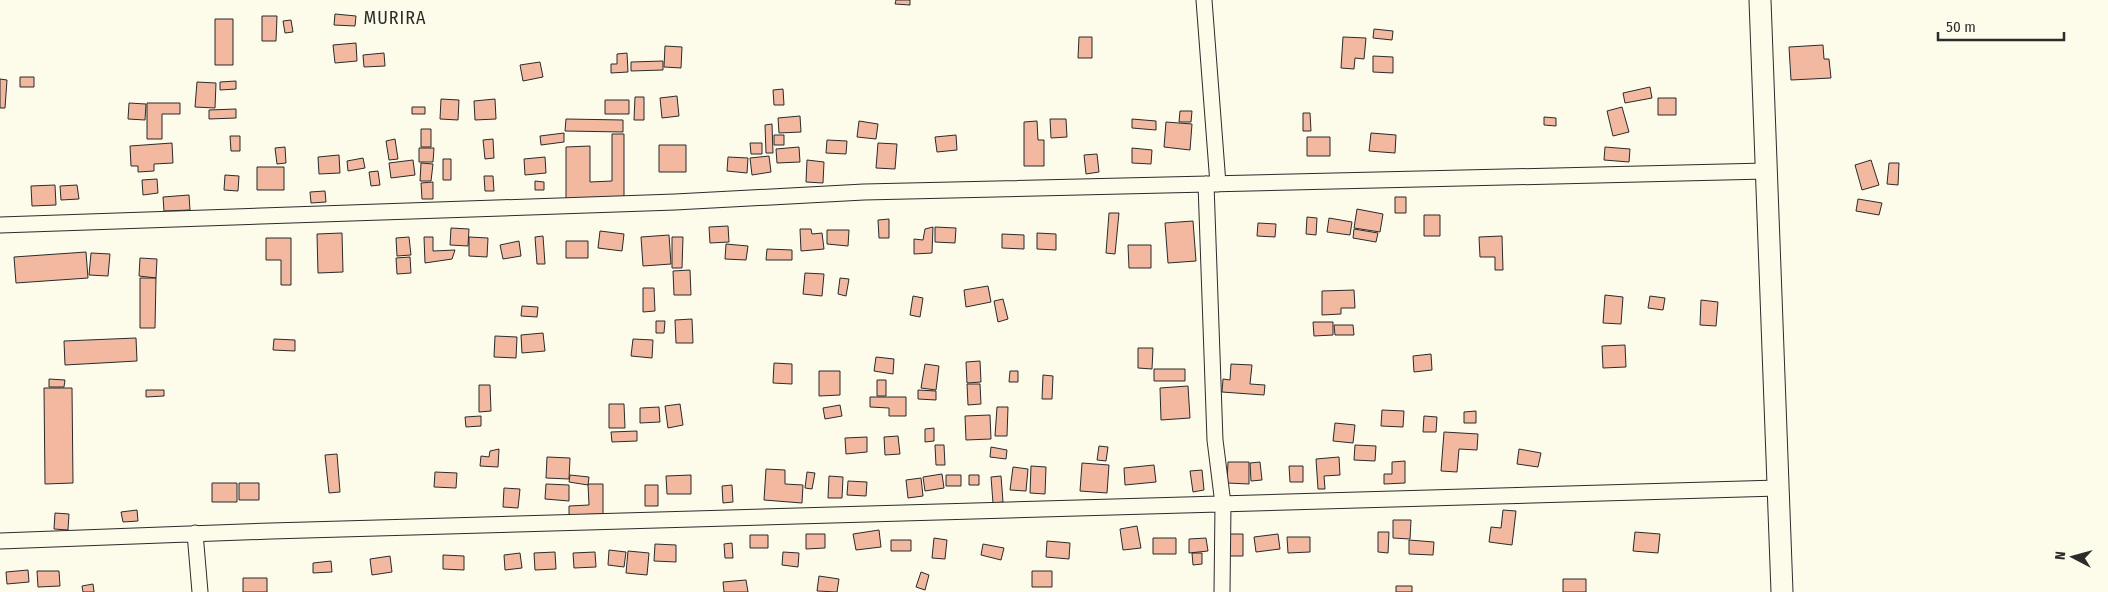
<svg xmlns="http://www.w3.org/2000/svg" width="2108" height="592" font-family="'Fira Sans Condensed',sans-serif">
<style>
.building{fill:#f2b8a0;stroke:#2b2b2b}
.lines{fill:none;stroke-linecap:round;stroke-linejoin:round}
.minor-casing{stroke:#2b2b2b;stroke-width:17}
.secondary-casing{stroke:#2b2b2b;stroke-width:23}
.minor{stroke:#fdfbea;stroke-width:15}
.secondary{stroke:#fdfbea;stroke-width:21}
.labels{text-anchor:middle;stroke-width:4;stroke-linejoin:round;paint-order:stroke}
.quarter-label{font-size:18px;letter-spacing:1px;fill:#2b2b2b;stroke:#fdfbea}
</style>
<rect width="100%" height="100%" fill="#fdfbea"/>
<path class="building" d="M896 0H910V5L895 4Z
M335 14 356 16 355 26 334 25Z
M262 16H277L276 41H262Z
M215 19H233V65H215Z
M291 20 293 32 285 33 283 21Z
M1374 29 1393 31 1392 40 1373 38Z
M1079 37H1092V58H1078Z
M1343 37 1366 38 1364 59 1355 58 1354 69 1341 68Z
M356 43 357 61 335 63 333 45Z
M1823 45 1824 59H1829L1831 78 1791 80 1789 47Z
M665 46 682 47 681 68 664 67Z
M384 53 385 66 364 67 363 55Z
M627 53 628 72 611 73V64H617V54Z
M1373 56 1393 57V73L1373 72Z
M663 61V70L631 71V62Z
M540 62 543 77 523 81 520 65Z
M20 77H34V87H20Z
M0 79 7 80 5 108H0Z
M236 81V89L220 90V82Z
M197 82 216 83 215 108 195 107Z
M1650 87 1652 98 1625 103 1623 93Z
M783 89 784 105H774L773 90Z
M677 96 679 116 662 118 660 98Z
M635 97H644V120H634Z
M1658 98H1676V115H1658Z
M441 99 459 100 458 120 440 119Z
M495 99 496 119 475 120 474 101Z
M605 100H629V114H605Z
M129 103 146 104 145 120 128 119Z
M147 103H180V114H162V139H147Z
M412 107H425V114H412Z
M1622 107 1629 132 1613 136 1607 111Z
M236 109V118L209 119V110Z
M1180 111H1192L1191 122H1179Z
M1303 113H1310L1311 131H1303Z
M800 116 801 132 779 133 778 118Z
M1544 117 1556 118V126L1544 125Z
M566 119 623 120V132L565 131Z
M1050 119H1066L1067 137 1051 138Z
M1132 119 1156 121V130L1132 128Z
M859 121 878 124 876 139 857 137Z
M1037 121 1038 140H1044V166H1024V122Z
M1166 122 1192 124 1190 150 1164 147Z
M772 124 773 153H766L765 125Z
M421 129H431V147H421Z
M564 133V142L541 145 540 136Z
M1371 133 1396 135 1395 153 1369 151Z
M612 134H624V198L566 199V147L590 146V182L612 181Z
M774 135H784V145H774Z
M956 135 957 150 937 152 935 137Z
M230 136H240V151H231Z
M1307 137H1330V156H1307Z
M395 139 398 159 389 160 386 141Z
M493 139 494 158 485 159 483 140Z
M827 140 847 141 846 154 826 153Z
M172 143 173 163 154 164V171L138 172V166H131L130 146Z
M750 143H762V154H751Z
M878 143 897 144 895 169 876 168Z
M659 145H686V172H659Z
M285 147 286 163 277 164 275 148Z
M799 147 800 162 777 163 776 149Z
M1605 147 1630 149 1629 162 1604 160Z
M419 148H434L433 162H419Z
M1132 148 1152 150 1151 164 1132 163Z
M1097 154 1099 172 1086 174 1084 155Z
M339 155 340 173 319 174 318 157Z
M769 156 771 172 752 175 750 158Z
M545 157 546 173 525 175 524 159Z
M728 157 748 158 747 173 727 171Z
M363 158 365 168 348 171 347 161Z
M443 159H451V180H443Z
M413 160 415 175 391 178 389 163Z
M807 160 824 162 823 183 806 182Z
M1871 160 1879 185 1862 190 1855 165Z
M421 163 433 164 431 181H420Z
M1889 163H1899L1898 185 1887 184Z
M257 167H284V190H257Z
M378 171 380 185 371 186 369 172Z
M225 175 239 176 238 191 224 190Z
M484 176H493L494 191H485Z
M157 179 158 193 143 195 142 180Z
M535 181 544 182V190H535Z
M433 182V199H422L421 183Z
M55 185 56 205 32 206 31 186Z
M77 185 79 199 61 200 60 186Z
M325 191 326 202 311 203 310 192Z
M189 195 190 210 164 211 163 197Z
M1395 197H1406V213H1395Z
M1858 199 1882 203 1879 215 1856 211Z
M1357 209 1383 214 1380 232 1354 228Z
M1109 213H1119L1115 254 1106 253Z
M1424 215H1440V236H1424Z
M1307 217 1317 218 1316 235 1306 234Z
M1329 218 1352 222 1350 235 1327 232Z
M889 219V238H879L878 220Z
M1193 221 1196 261 1168 263 1165 223Z
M1258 223 1276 224 1275 237 1257 236Z
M728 226 729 242 710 243 709 227Z
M933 227 932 253 914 254V239L923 240 925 229Z
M935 227 956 228 955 243 935 242Z
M451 228 469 229 468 246 450 245Z
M800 229H811L812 234 822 233 824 249 801 251Z
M1354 229 1378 233 1376 242 1353 238Z
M827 230H849L848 246 827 244Z
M600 231 624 234 622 251 598 248Z
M342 233 343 272 318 273 317 234Z
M1037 233 1056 234V250L1037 249Z
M1002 234 1024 235V249L1002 248Z
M669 235 671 264 643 266 641 237Z
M543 236 545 264H537L535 237Z
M1502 236 1503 270H1495V257H1480L1479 237Z
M409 237 411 255 397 256 396 238Z
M424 237H433V251L455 250 452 259 425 263Z
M469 237 488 238 487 257 469 256Z
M672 237H683L682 268H672Z
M266 238H291V285H281V260H266Z
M519 241 521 256 503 259 500 245Z
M566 241H588V258H566Z
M726 244 748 246 746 260 725 259Z
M1128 245H1151V268H1129Z
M767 249 792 250V260H766Z
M86 252 88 278 16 283 14 257Z
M91 253 110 254 108 276 89 275Z
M410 257 411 273 397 274 396 258Z
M140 258 157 259 156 278 139 276Z
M690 270 691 295H674L673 271Z
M805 273 824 274 822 296 803 294Z
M140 278H156L155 328H140Z
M840 278 849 279 846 296 838 294Z
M988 286 991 302 966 307 964 290Z
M643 288H654L655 311 643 312Z
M1354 290 1355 308H1341V314L1322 315V291Z
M1605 295 1623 297 1621 324 1603 323Z
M913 296 923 298 920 317 910 315Z
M1650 296 1665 298 1663 310 1648 308Z
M1003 299 1008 319 998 322 994 301Z
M1701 300 1718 302 1716 326 1700 325Z
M522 306 538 307 537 317 521 316Z
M692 319 693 343H676L675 320Z
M656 321H665L664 333H656Z
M1313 322H1333V335L1314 336Z
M1334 325H1353L1354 335H1335Z
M543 333 545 351 522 353 521 335Z
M495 336 517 337 516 358 494 357Z
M136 338 137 361 65 365 64 341Z
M274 339 295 340V351L273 350Z
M633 339 653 340 652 358 631 356Z
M1625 345 1626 367 1603 368 1602 346Z
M1138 348H1153L1152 369 1138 368Z
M1431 354 1432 370 1414 372 1413 356Z
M876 357 894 359 893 374 874 371Z
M980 361 981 382 967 383 966 362Z
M774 363 792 364V384L773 383Z
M925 364 939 366 936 390 921 388Z
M1231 364 1252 365 1250 384 1265 385 1264 395 1222 392 1223 379 1230 380Z
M1154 369H1185V381H1154Z
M819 371H840V395L819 396Z
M1010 371H1018V382H1009Z
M1043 375 1053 376 1052 399H1042Z
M49 379 65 380 64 387H49Z
M877 380H886V396H877Z
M967 384H980L981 404 968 405Z
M479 385H490L491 411 479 412Z
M1188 386 1190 418 1161 420 1160 388Z
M44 388H72L73 483 45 484Z
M146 390H164V396L146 397Z
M918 390 936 391V400L918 399Z
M870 397H906V416H889V408L870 407Z
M609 404H624L625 428H609Z
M680 404 683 425 668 428 665 406Z
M840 405 842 416 825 419 823 408Z
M659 407 660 422 640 423V408Z
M997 407H1008L1007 436H995Z
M1382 410 1404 411 1403 427 1381 426Z
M1476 411V423H1464V412Z
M990 415 991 439 966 440 965 416Z
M481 416V426L466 427 465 417Z
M1424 416 1437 417 1436 432H1423Z
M1335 423 1355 425 1353 443 1333 441Z
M934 428V441L925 442V429Z
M637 431V441L612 442 611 432Z
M1444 432 1478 434 1477 450 1459 449 1457 472 1441 471Z
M898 436 900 454 885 455 884 437Z
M867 437V452L846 454 845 438Z
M935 445H944L945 465H936Z
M1355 445 1376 446 1375 461 1354 460Z
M1099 446 1108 447 1106 461 1097 460Z
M991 447 1007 450 1006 459 990 457Z
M499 449 498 467 480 466 481 456 489 457 490 451Z
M1519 449 1541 453 1538 467 1517 464Z
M337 454 340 492 329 493 325 455Z
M547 457 570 458 569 479 546 478Z
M1339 457 1340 475 1324 476 1325 489H1318L1316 459Z
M1405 461V483L1384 484V474H1392V462Z
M1228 462H1249V484L1227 483Z
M1260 462 1262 480 1251 481 1250 463Z
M1082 463 1109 465 1107 493 1080 491Z
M1154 465 1156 482 1125 485 1124 468Z
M1031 466 1046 467 1045 494 1030 493Z
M1289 466H1303V482H1290Z
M1013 467 1028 469 1026 491 1010 490Z
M766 469 785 470V484L803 485 802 503 764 500Z
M1202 470 1204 490 1193 492 1190 471Z
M435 472 457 473 456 488 434 487Z
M807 472 815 473 812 489 805 488Z
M942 474 944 488 925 491 923 477Z
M570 475 589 477 588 485 569 482Z
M691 475V494H667L666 476Z
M946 475H961V486H946Z
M969 475H979V485H969Z
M829 476 843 477 842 498H828Z
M1001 476 1003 502 993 503 991 477Z
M921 478 923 496 908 498 906 480Z
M848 481 867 482 866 496 847 495Z
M212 483H237V502H212Z
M239 483H259V500H239Z
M546 484 569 485V501L545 499Z
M588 484H603V514L569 515V506L589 505Z
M645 485H658V506H645Z
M732 485 733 502 723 503 722 486Z
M504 488 520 489 518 508 503 507Z
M137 510 138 521 123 522 121 512Z
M1503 510 1516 511 1512 545 1489 542 1491 527 1501 528Z
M55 513 69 514 68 530 54 529Z
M1393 520H1411L1410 539 1393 538Z
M1137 526 1141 548 1123 550 1120 529Z
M879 530 881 547 856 550 853 534Z
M1378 532H1389L1388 553 1378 552Z
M1635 532 1660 534 1658 553 1633 551Z
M806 534H825V548L806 549Z
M1226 534H1243V556H1226Z
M1278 534 1280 549 1256 552 1254 537Z
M750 535H768V548H750Z
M1287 537H1310V552L1288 553Z
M934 538 947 540 945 559 932 558Z
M1153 538H1176V554H1153Z
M1206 538 1208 551 1189 553V539Z
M891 540H911V551H891Z
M1409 540 1434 542 1433 555 1409 554Z
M1047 541 1070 543 1069 559 1046 557Z
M732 543 733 558H725L724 544Z
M655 544 676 545V562L654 561Z
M983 544 1004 548 1001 560 981 555Z
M609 550 626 552 624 567 608 565Z
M628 551 649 553 647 575 626 573Z
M555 552 556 569 535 570 534 553Z
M595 552 596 567 574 568 573 553Z
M783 552 799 553 798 567 782 565Z
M520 553 522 568 505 570 504 555Z
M1192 553H1202V564L1193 565Z
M443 555 464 556V570L443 569Z
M390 556 392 572 372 575 370 559Z
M331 561 332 572 313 573V563Z
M28 570 29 582 7 584 6 572Z
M37 571H59L60 586 38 587Z
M1032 571H1052V587H1032Z
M921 572 929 575 925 590 916 587Z
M819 576 839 579 837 592 817 591Z
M243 578H267V592H243Z
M1563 579H1586V592H1563Z
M746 580 748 592H724L723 582Z
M93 584 94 592H83L82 586Z
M1396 586H1412V592H1396Z"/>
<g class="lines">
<g class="minor-casing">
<path id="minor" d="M1204 0 1218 184
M1206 184 1215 440 1223 504 1222 592
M0 225 675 202 864 192 1766 171
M195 533 200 592
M0 541 271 531 1778 488"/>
</g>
<g class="secondary-casing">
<path id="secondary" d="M1760 0 1782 592"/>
</g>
<use href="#minor" class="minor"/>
<use href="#secondary" class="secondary"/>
</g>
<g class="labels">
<g class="quarter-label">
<text x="395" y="24">MURIRA</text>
</g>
</g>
<g transform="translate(2073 557) rotate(276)" stroke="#fdfbea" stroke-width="4" paint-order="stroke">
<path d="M0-4L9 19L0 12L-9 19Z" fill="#2b2b2b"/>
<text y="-8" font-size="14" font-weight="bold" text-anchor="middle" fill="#2b2b2b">N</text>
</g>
<path d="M1938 32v8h126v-8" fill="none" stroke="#2b2b2b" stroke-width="2.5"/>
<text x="1946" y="32" font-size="15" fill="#2b2b2b" stroke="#fdfbea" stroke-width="4" paint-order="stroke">50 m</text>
</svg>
